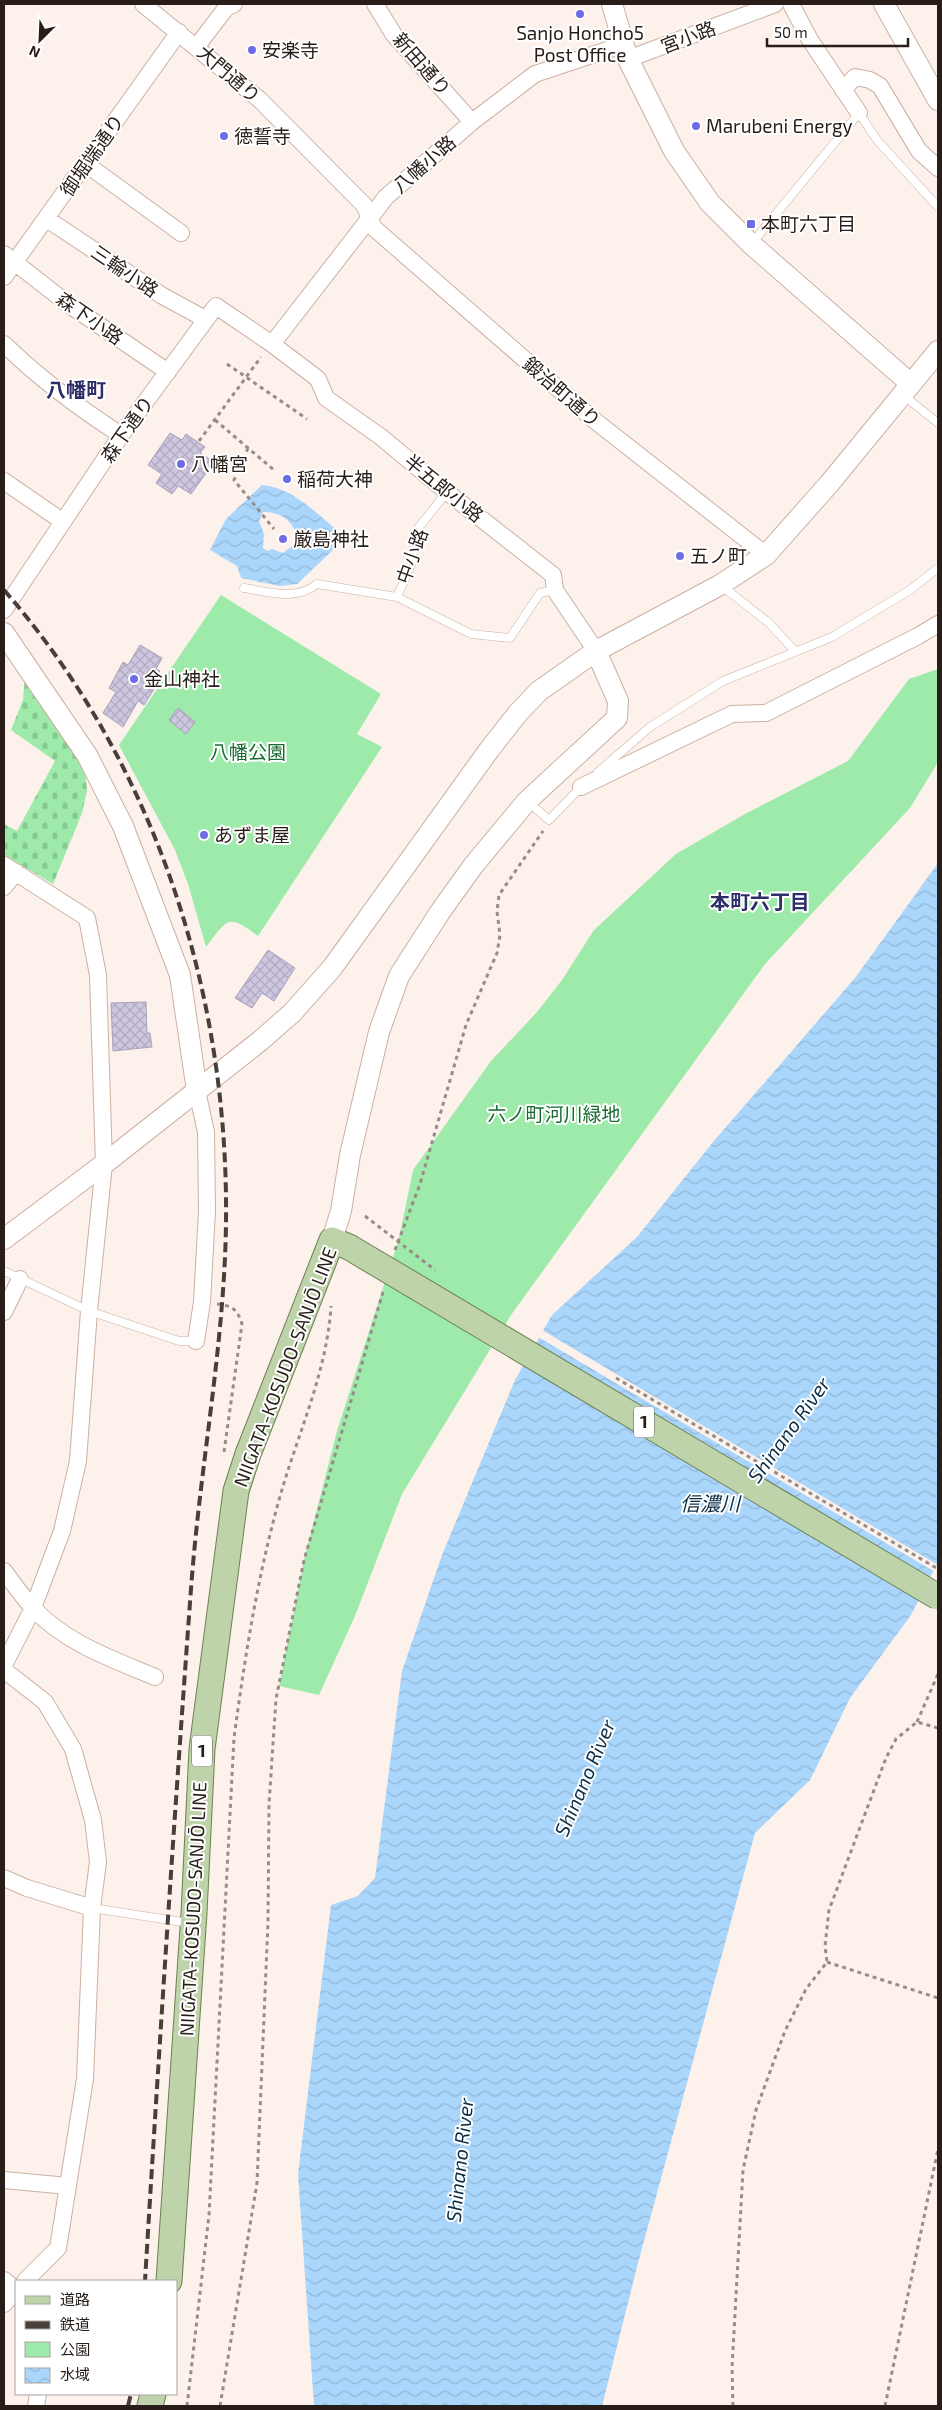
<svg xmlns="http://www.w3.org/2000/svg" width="942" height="2410" font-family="'Exo 2','Noto Sans JP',sans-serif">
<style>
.cemetery{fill:url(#cemetery-stones)}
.green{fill:#9deaaa}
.water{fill:url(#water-waves);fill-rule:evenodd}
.pier{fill:#fdf1ec}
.building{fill:url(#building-cross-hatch);stroke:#a9a1bb}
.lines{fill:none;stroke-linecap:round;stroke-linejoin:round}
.service-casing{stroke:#ccb0a2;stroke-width:9}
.minor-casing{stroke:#ccb0a2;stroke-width:18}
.tertiary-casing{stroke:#ccb0a2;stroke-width:22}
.primary-casing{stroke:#6d8051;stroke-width:27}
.path{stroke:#978c87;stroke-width:3;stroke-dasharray:4 4;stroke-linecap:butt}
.service{stroke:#fff;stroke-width:8}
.minor{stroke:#fff;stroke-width:16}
.tertiary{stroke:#fff;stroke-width:20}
.primary{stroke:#bed3a9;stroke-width:25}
.rail{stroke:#493e39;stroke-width:4;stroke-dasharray:10 5;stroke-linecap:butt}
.primary-bridge-casing{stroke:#6d8051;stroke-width:27;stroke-linecap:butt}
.path-bridge{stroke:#978c87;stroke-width:3;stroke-dasharray:4 4;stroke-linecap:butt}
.primary-bridge{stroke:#bed3a9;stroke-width:25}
.poi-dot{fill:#6d6ce6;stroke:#fff;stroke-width:2}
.labels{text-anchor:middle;stroke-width:4;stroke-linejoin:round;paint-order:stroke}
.shield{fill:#fff;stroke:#68615d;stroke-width:1}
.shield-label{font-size:18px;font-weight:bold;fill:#281d18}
.poi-label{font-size:19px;fill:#281d18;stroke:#fff;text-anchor:start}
.street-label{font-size:19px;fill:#281d18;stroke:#fff}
.park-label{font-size:19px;fill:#176930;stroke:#fff}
.neighbourhood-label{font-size:20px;font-weight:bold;fill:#2e2e69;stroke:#fff}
.water-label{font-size:20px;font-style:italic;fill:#0c2e46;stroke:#fff}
</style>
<defs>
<pattern id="cemetery-stones" width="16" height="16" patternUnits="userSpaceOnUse" patternTransform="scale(1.25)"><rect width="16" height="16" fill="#9deaaa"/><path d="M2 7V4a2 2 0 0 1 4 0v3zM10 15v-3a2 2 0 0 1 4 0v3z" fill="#87c892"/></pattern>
<pattern id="water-waves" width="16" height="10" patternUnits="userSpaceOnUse" patternTransform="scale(1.25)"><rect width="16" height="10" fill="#aad6fc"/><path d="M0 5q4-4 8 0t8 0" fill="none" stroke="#92b7d7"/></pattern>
<pattern id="building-cross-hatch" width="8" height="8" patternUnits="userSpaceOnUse" patternTransform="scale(1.25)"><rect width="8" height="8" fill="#cec6e1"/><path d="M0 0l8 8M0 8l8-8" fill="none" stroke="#b1aac0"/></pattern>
</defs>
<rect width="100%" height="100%" fill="#fdf1ec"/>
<path class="cemetery" d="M25 676 85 768 87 791 82 813 53 884 4 855V824L17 831 55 761 11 730 23 700Z"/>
<path class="green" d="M221 595 381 694 357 734 382 747 258 936C227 913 228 919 206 947L188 884 175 850 119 745Z
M938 669V762L910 808 765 964 511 1315 402 1494 355 1616 319 1695 279 1686 304 1560 337 1431 399 1238 413 1170 491 1061 537 1012 562 980 594 930 676 854 745 814 848 761 909 679Z"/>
<path class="water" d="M262 485C292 487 317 514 339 532L332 551 297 584 280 586 241 578 237 566 210 550 226 519ZM263 512C281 511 297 523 297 542L283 553 272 549 268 551 263 548 264 534 259 521Z
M938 863V1562L911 1615 850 1698 810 1780 755 1833 638 2263 602 2406H314L298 2174 331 1905 358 1896 375 1878 402 1671 442 1555 515 1380 552 1315 637 1237 713 1142 855 978Z"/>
<path class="pier" d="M542 1330 938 1565 935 1572 538 1337Z"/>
<path class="building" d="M170 433 182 440 186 434 205 447 200 453 214 462 191 494 178 486 172 494 156 483 162 474 148 465Z
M140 645 162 658 156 669 160 671 150 686 154 689 144 705 138 701 123 727 103 713 116 692 109 688 123 662 128 665Z
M178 708 195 722 186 734 169 720Z
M268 950 295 968 274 1001 262 993 252 1008 235 998Z
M146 1002 147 1033H150L152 1047 113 1051 111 1003Z"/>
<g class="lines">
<g class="service-casing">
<path id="service" d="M752 243 859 113 877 140 938 207
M903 395 938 423
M722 586 769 623 794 650
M244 588C269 592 296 601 317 584L397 597 471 634 510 638 540 593 555 590
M397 597 412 563 419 527 447 492
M598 772 650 727 723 681 832 637 910 590 938 568
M527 801 549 820 582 786
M4 1271 89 1311 179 1341H196
M92 1908 189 1923"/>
</g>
<g class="minor-casing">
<path id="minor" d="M143 4 260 100 364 205 374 228 594 420 766 555
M375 4 394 35 472 122
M791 4 810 40 859 113
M197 46 226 8 234 4
M628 59 775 4
M843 90 855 77 870 80 880 86 919 151 938 168
M86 164 181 233
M47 219 161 295 205 319
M4 254 68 304 168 372
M4 277 179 32
M4 344C40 379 79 408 121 435
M272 344 386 197 472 122 535 74 622 45
M4 481 62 521
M4 610 121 435 216 306 272 344 318 379 326 398 381 437 447 492 553 575 555 590 596 651
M581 787 732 714 766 713 918 636 938 624
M4 865 87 918 98 975 104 1164 89 1311 78 1461 62 1531 33 1608 4 1665
M4 887 16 872
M4 1312 20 1279
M196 1341 202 1302 207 1211 206 1132 197 1091
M4 1571C13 1583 22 1596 32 1607 65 1643 112 1659 155 1677
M4 1670 45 1702 73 1749 93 1820 98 1862 92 1908 85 2079 58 2248 25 2281
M4 1878 27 1888 92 1908
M4 2180 68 2186
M4 2280 16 2290
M4 2304 16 2290
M36 2406 38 2394"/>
</g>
<g class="tertiary-casing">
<path id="tertiary" d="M612 4 628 59 674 151 710 203 751 244 911 384
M884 4 938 100
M4 633 87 755 123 826 180 975 197 1091
M4 1239 104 1164 260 1041 292 1013 332 968 489 750 518 713 539 691 596 651 720 585 766 555 829 484 938 351
M332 1240 341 1211 350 1155 379 1032 399 976 440 912 473 866 527 801 617 718 618 701 596 651"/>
</g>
<g class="primary-casing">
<path id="primary" d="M169 2281 194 1913 202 1749 236 1491 248 1454 332 1240 349 1247
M150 2406 153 2394"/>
</g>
<path class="path" d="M227 364 307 419
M215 420 274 470
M199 441 261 357
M248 448 234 480 274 529
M395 1250 420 1184 466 1025 497 953 500 935 497 911 499 895 543 831
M217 1304C233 1306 237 1309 242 1324L224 1452
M917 1722 938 1674
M827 1962 938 1998
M187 2406 209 2215 234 1738C245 1656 258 1573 281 1493 299 1431 327 1371 331 1306
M220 2406 257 2183 268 1922 269 1804 276 1699 304 1560 383 1292
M733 2406 732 2368 743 2170 756 2110 785 2031 806 1989 827 1962 825 1946 829 1910 886 1758 896 1739 917 1722 938 1728
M885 2406 938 2149"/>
<use href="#service" class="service"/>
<use href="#minor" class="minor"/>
<use href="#tertiary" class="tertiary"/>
<use href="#primary" class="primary"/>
<path class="rail" d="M4 590C163 772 236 1017 225 1257 220 1368 199 1478 191 1589 174 1820 159 2050 145 2281
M128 2406 131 2394"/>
<g class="primary-bridge-casing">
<path id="primary-bridge" d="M349 1247 938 1597"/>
</g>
<path class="path-bridge" d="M365 1216 435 1270
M616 1378 938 1569"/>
<use href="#primary-bridge" class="primary-bridge"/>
</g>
<g class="poi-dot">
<circle cx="580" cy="14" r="5"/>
<circle cx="252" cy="50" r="5"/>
<circle cx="696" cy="126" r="5"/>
<circle cx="224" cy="136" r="5"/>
<rect x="746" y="219" width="10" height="10" rx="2.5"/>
<circle cx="181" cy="464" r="5"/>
<circle cx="287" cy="479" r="5"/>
<circle cx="283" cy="539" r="5"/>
<circle cx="680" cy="556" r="5"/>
<circle cx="134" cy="679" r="5"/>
<circle cx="204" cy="835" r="5"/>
</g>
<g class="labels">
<g class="shield">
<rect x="634" y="1406.5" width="20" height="31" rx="4"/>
<rect x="192" y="1735.5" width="20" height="31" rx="4"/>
</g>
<g class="shield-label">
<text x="644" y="1428">1</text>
<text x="202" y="1757">1</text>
</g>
<g class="poi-label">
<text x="580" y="40" text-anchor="middle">Sanjo Honcho5<tspan x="580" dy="22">Post Office</tspan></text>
<text x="262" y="57">安楽寺</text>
<text x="706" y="133">Marubeni Energy</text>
<text x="234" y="143">徳誓寺</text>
<text x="761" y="231">本町六丁目</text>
<text x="191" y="471">八幡宮</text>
<text x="297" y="486">稲荷大神</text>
<text x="293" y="546">厳島神社</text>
<text x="690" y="563">五ノ町</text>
<text x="144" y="686">金山神社</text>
<text x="214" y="842">あずま屋</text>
</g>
<g class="street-label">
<text transform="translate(688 37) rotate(-21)" y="7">宮小路</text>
<text transform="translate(422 64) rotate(49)" y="7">新田通り</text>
<text transform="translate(229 74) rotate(41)" y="7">大門通り</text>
<text transform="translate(92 155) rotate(-55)" y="7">御堀端通り</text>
<text transform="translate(424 164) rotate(-41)" y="7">八幡小路</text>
<text transform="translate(125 271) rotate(34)" y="7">三輪小路</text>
<text transform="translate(90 318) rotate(35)" y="7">森下小路</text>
<text transform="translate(562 392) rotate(41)" y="7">鍛治町通り</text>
<text transform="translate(127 429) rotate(-55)" y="7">森下通り</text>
<text transform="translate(444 488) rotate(39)" y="7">半五郎小路</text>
<text transform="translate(412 556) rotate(-70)" y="7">中小路</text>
<text transform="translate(285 1367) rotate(-69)" y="7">NIIGATA-KOSUDO-SANJŌ LINE</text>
<text transform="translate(193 1909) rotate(-87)" y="7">NIIGATA-KOSUDO-SANJŌ LINE</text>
</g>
<g class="park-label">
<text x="248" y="759">八幡公園</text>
<text x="554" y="1121">六ノ町河川緑地</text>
</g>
<g class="neighbourhood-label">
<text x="76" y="397">八幡町</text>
<text x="760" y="909">本町六丁目</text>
</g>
<g class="water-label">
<text transform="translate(789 1430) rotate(-54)" y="7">Shinano River</text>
<text x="710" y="1511">信濃川</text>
<text transform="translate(585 1778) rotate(-67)" y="7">Shinano River</text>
<text transform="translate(460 2160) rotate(-84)" y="7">Shinano River</text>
</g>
</g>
<rect width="942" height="2410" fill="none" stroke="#281d18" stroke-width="10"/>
<rect x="15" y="2280" width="162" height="115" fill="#ffffff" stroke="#a9a5a3"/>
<rect x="25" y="2296" width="25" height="8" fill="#bed3a9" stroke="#a9a5a3"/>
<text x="60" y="2305" font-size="15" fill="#281d18">道路</text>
<rect x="25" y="2321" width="25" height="8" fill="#493e39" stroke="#a9a5a3"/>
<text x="60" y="2330" font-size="15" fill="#281d18">鉄道</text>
<rect x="25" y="2342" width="25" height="15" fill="#9deaaa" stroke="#a9a5a3"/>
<text x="60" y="2355" font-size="15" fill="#281d18">公園</text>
<rect x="25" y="2368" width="25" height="15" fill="url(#water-waves)" stroke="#a9a5a3"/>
<text x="60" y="2380" font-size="15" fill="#281d18">水域</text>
<g transform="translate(40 40) rotate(204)" stroke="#ffffff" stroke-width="4" paint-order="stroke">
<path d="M0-4L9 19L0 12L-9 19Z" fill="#281d18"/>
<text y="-8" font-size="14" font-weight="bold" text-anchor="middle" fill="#281d18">N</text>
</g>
<path d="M767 38v8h141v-8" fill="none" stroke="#281d18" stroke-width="2.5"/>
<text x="774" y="38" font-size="15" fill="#281d18" stroke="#ffffff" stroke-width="4" paint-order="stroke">50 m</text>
</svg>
